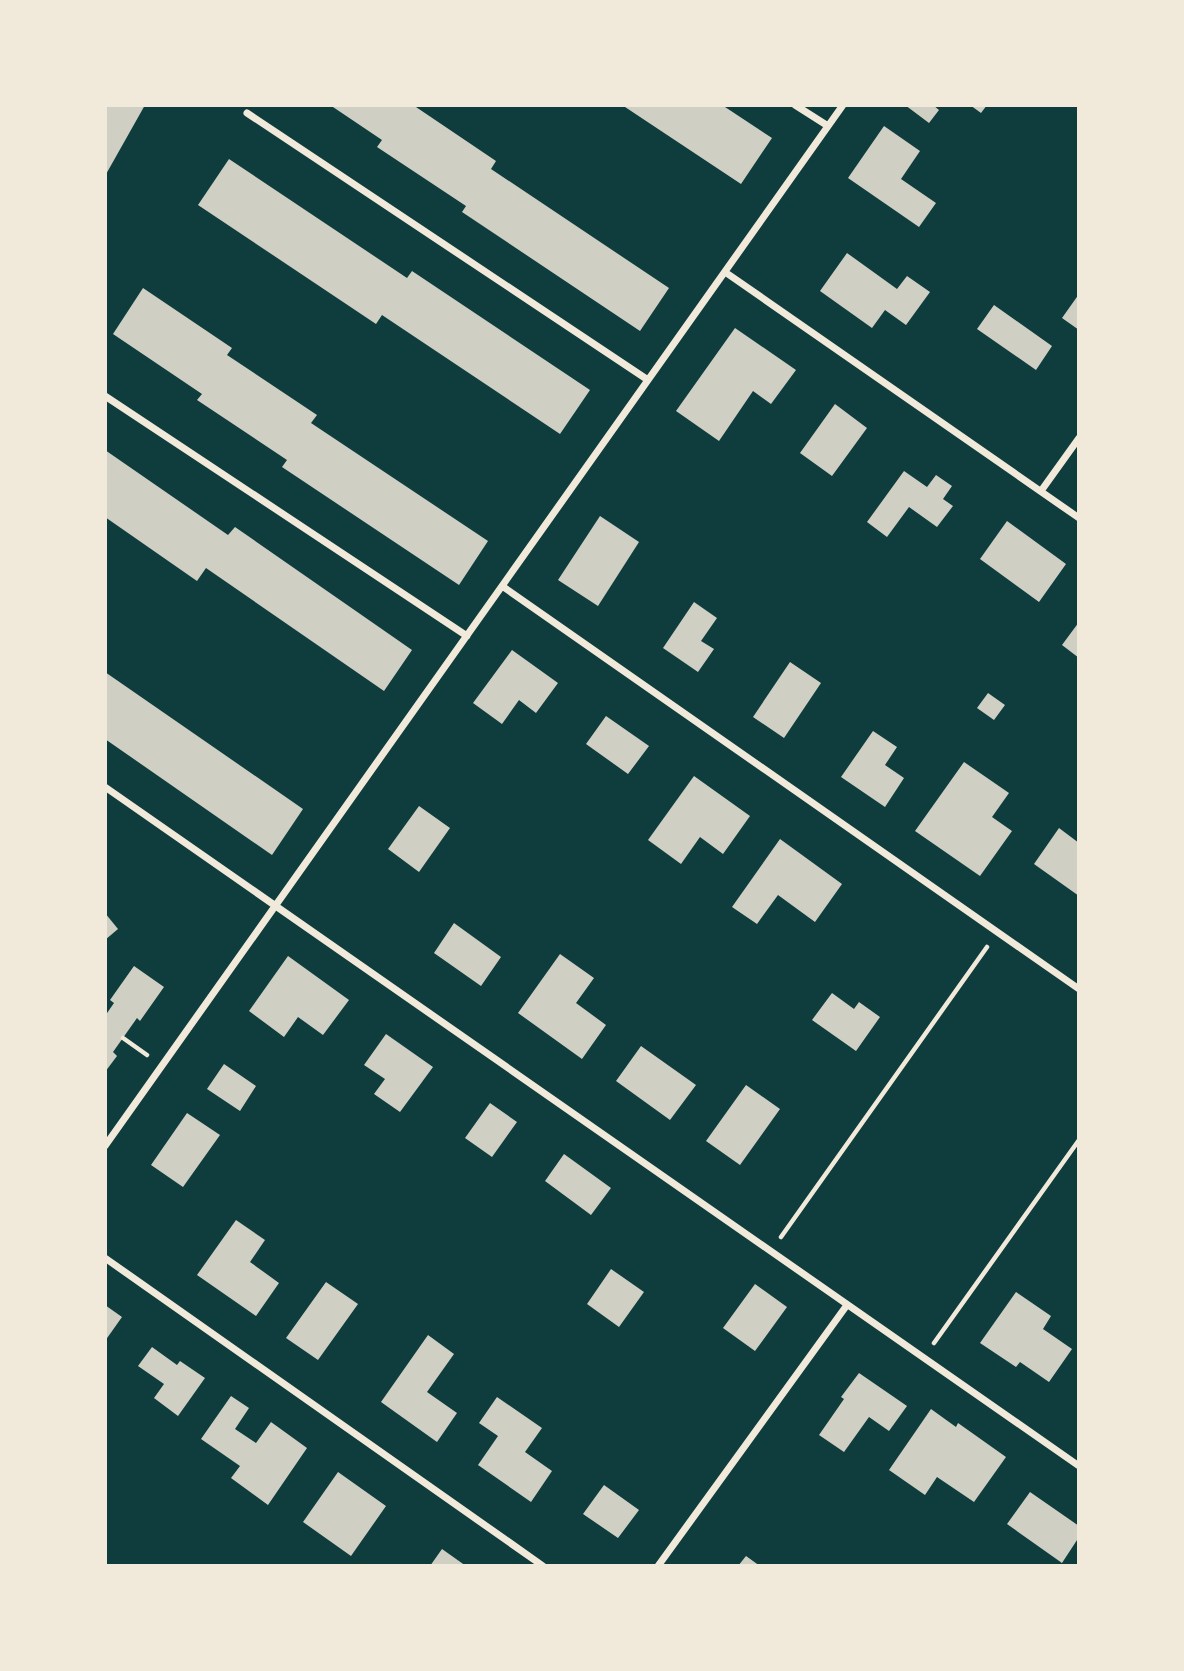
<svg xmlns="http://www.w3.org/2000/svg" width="1184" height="1671" font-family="'DM Sans',sans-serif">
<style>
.building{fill:#cfcfc3}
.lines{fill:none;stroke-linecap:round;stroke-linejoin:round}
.path{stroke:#f1e9da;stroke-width:4.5}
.minor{stroke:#f1e9da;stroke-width:7}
</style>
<rect width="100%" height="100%" fill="#0f3d3e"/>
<path class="building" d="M105 105H145L105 176Z
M330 105H413L496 161 491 169 669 288 640 331 462 212 466 206 377 147 382 140Z
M622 105H722L772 138 741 184Z
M905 105H933L939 110 929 123Z
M970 105H987L981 113Z
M884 126 920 151 901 179 936 203 919 227 848 178Z
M229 159 407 278 412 271 590 390 560 434 382 315 376 324 198 205Z
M847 253 897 289 907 276 930 292 906 325 885 310 872 328 820 291Z
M143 288 232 348 227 355 317 415 311 423 488 541 459 585 282 467 287 460 197 400 202 394 113 334Z
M1079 294V330L1062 318Z
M994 305 1052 346 1036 370 977 329Z
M735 328 796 370 771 404 753 391 719 441 676 411Z
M835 404 867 428 832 476 800 453Z
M105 450 228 535 235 527 412 650 384 691 206 568 197 581 105 517Z
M904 471 927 487 936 475 952 486 943 499 953 506 937 527 909 507 887 537 867 522Z
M600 516 639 542 598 606 558 580Z
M1007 521 1066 564 1039 602 980 559Z
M694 602 717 618 701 641 714 649 698 672 663 648Z
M1079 622V658L1062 645Z
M512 650 558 683 536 713 519 700 502 724 473 703Z
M790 662 821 683 784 738 753 717Z
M105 672 303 809 272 855 105 739Z
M988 693 1005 705 994 720 977 708Z
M606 716 649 746 628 774 586 744Z
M873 731 897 747 885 765 904 778 885 807 841 777Z
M964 762 1009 793 992 817 1012 831 980 876 915 831Z
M694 776 750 816 723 854 700 837 681 864 648 840Z
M419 806 450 828 419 872 388 849Z
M1059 828 1079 843V896L1034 864Z
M780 839 842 884 815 922 778 895 757 924 732 907Z
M105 913 118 929 105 940Z
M454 923 501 957 481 986 434 953Z
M560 954 594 978 576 1003 606 1025 582 1059 518 1013Z
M288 956 349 1000 323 1035 298 1017 284 1037 249 1011Z
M134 966 164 987 140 1021 137 1018 113 1052 117 1056 105 1072V1016L114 1003 110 1000Z
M832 993 854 1009 859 1002 880 1017 856 1051 812 1020Z
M386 1034 433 1067 400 1112 374 1094 385 1079 364 1065Z
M641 1046 696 1085 670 1120 616 1081Z
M224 1064 256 1086 240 1111 207 1089Z
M746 1085 780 1109 740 1165 706 1141Z
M490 1103 517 1122 492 1157 465 1138Z
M187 1113 220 1135 183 1187 151 1165Z
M564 1154 611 1188 591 1215 545 1181Z
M236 1220 265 1240 250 1262 279 1283 256 1316 197 1275Z
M611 1269 644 1292 619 1327 587 1304Z
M326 1282 358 1304 318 1360 286 1338Z
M755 1284 787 1307 755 1351 723 1328Z
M1016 1292 1051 1316 1043 1329 1072 1349 1049 1382 1020 1362 1016 1367 980 1343Z
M105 1305 122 1317 105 1341Z
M428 1335 454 1354 427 1392 457 1413 437 1442 381 1402Z
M152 1347 177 1365 180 1361 205 1378 178 1416 154 1398 164 1384 138 1366Z
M859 1373 907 1406 889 1431 869 1417 844 1452 819 1435 844 1399 841 1397Z
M231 1396 249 1408 235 1429 256 1443 271 1422 307 1448 268 1505 231 1478 240 1466 201 1439Z
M497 1397 542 1428 525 1452 552 1471 531 1502 478 1465 498 1436 479 1423Z
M931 1409 956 1427 958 1423 1006 1457 974 1502 937 1477 925 1495 889 1470Z
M338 1472 386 1506 351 1556 303 1522Z
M604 1485 639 1510 618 1538 583 1514Z
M1030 1492 1079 1526V1537L1062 1563 1007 1524Z
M442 1549 466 1566H430Z
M746 1556 760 1566H738Z"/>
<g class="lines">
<path class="path" d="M123 1038 147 1055
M781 1237 987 947
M934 1343 1079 1140"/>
<path class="minor" d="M795 105 828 126
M247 113 648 380
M725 272 1079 518
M105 396 467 636
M1041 491 1079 438
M502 586 1079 989
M105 787 1079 1466
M105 1146 843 105
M105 1258 543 1566
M658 1566 847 1305"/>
</g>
<rect width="1184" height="1671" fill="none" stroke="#f1e9da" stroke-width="214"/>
</svg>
